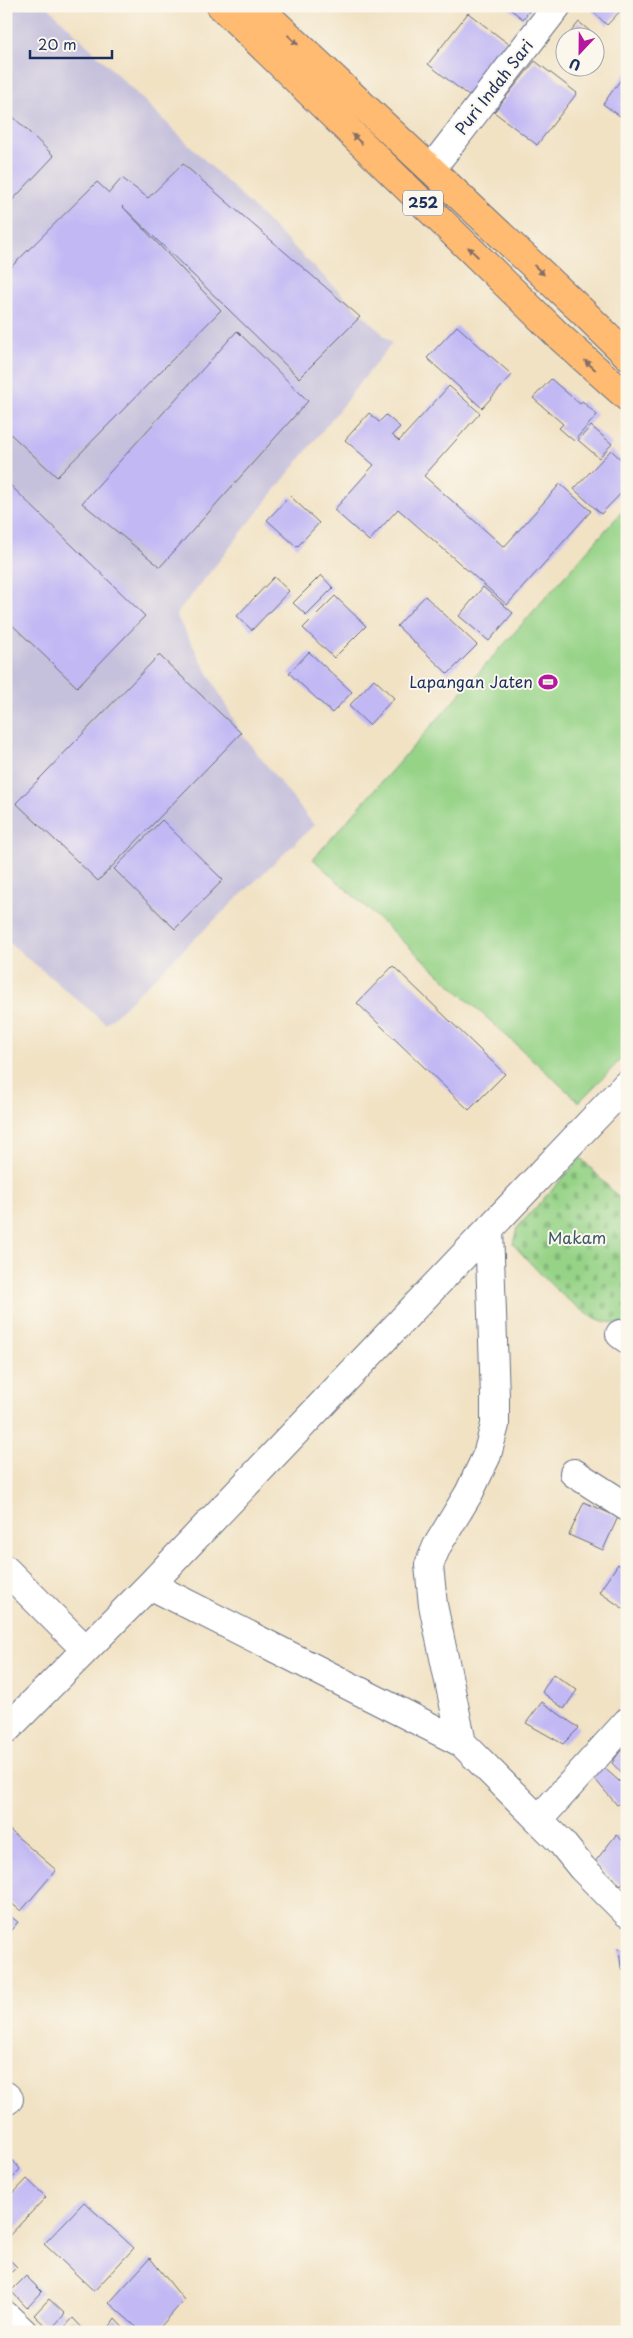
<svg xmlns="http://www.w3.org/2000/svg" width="633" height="2338" font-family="'Playpen Sans',sans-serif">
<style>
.industrial{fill:#c5c0db}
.cemetery{fill:url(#cemetery-stones);stroke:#588172}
.park{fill:#96d387;stroke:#588172}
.building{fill:#c1b8f4}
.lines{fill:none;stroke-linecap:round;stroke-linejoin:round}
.street-casing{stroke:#666e82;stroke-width:30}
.primary-casing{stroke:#666e82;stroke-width:30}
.street{stroke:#fff;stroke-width:28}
.primary{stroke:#ffbb71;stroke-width:28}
.oneway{fill:#826e67}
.labels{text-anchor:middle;stroke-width:4;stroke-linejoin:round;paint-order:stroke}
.shield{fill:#fbf7ec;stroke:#5e6b89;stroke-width:1}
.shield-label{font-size:15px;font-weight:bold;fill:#1b2f5e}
.street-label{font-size:16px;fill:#1b2f5e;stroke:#fbf7ec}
.poi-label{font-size:16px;fill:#1b2f5e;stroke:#fbf7ec;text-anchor:end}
.park-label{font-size:16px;fill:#3a5868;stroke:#fbf7ec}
</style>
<defs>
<pattern id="cemetery-stones" width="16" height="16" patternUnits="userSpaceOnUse" patternTransform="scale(1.25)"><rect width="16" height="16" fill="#96d387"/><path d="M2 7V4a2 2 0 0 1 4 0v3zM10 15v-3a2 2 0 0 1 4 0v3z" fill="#81b577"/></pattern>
</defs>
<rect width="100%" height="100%" fill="#fbf7ec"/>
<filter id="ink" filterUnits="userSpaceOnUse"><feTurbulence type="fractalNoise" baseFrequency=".02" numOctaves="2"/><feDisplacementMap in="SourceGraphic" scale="10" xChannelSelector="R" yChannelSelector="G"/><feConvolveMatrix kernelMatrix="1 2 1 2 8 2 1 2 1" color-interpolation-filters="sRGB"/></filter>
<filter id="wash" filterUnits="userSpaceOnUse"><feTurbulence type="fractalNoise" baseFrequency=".0096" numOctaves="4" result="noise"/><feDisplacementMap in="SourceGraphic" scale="20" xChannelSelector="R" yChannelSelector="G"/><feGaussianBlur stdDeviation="1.12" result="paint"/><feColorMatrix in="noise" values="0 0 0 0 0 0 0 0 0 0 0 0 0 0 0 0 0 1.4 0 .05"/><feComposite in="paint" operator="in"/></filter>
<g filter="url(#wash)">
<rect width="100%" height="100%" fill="#f1e2c4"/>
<path class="industrial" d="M6 6H47L392 343 176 615 241 733 314 825 106 1024 6 940Z"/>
<path class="cemetery" d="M581 1158 627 1206V1325C618 1323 608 1323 600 1320 566 1305 538 1271 513 1244L517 1228Z"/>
<path class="park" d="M627 506V1053L579 1102 313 859Z"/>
<g id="blocks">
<path class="building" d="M506 6H533L523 19Z
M591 6H625L607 25 589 8Z
M468 13 510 45 470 97 428 64Z
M579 22 599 39 596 43V38H566Z
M535 61 577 93 537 145 494 112Z
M627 71V121L603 104Z
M6 110 54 156 6 207Z
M183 164 360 317 299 378 122 206 221 310 57 477 6 430V272L97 182 109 193 122 178 148 198Z
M457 326 512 375 482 408 427 358Z
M237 331 308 401 160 567 82 503Z
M551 379 580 404 582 401 597 415 574 441 559 428 563 424 533 398Z
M449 386 480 413 424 476 504 547 560 484 591 511 507 605 398 509 369 541 334 510 374 465 345 440 369 413 379 422 386 415 400 427 392 435 399 441Z
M591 426 612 444 599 458 578 440Z
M611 450 627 465V487L601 514 574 489Z
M6 481 145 616 77 687 6 619Z
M290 496 319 523 297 547 267 520Z
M321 575 333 588 306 615 293 603Z
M274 577 289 591 252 630 237 616Z
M483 587 513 613 489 641 459 616Z
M335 596 366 626 334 658 303 628Z
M425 596 477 645 448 674 397 626Z
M309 652 352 692 332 713 289 673Z
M159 655 241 733 98 881 16 803Z
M374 679 394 698 369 725 349 706Z
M162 820 223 880 175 929 114 869Z
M393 966 505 1074 469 1110 357 1003Z
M584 1502 618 1517 603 1550 569 1535Z
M618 1564 627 1571V1611L599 1592Z
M553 1674 577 1690 564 1709 542 1692Z
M542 1702 579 1728 563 1744 526 1723Z
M621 1750 627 1753V1779L612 1763Z
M602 1766 627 1788V1799L617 1805 593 1777Z
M6 1827 56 1870 21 1911 6 1899Z
M616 1835 627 1844V1878L621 1885 594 1863Z
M6 1913 18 1922 6 1936Z
M619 1948 627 1953V1972L621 1968Z
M9 2156 20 2169 6 2186V2159Z
M27 2179 46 2197 6 2239V2201Z
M84 2202 134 2248 94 2291 44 2244Z
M6 2256 17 2267 6 2277Z
M150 2258 184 2300 156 2332H142L109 2303Z
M26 2276 42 2292 27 2308 11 2291Z
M49 2299 65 2314 50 2330 34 2315Z
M73 2318 86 2332H60Z
M115 2319 127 2332H106Z"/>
</g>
</g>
<g filter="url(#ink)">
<use href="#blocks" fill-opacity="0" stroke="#666e82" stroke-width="1"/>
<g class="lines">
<g class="street-casing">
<path id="street" d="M431 169 557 6
M620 1334 627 1339
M574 1473 627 1507
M6 1570 85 1649
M150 1585 462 1743 561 1842 582 1868 627 1913
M6 1730 150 1585 627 1084
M462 1743 433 1605 429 1565 437 1546 469 1493 487 1455 495 1425V1397L489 1229
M539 1819 627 1722
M6 2096 9 2099 6 2101
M6 2316 23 2332"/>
</g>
<g class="primary-casing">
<path id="primary" d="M221 6 561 338 627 397
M257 6 583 312 627 355"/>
</g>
<use href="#street" class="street"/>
<use href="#primary" class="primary"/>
</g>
<defs><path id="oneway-solid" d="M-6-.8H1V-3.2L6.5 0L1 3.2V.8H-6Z" transform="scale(1.25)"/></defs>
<g class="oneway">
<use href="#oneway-solid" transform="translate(293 40) rotate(43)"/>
<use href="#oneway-solid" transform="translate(357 139) rotate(-136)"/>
<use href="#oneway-solid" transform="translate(473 252) rotate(-136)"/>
<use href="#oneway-solid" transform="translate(539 270) rotate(43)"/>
<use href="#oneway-solid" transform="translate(590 365) rotate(-139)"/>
</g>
</g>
<defs>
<g id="stadium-bare" transform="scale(1.5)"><path d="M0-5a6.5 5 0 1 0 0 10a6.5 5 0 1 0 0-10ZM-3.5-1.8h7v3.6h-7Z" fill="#b5179e" stroke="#fbf7ec" stroke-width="2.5" paint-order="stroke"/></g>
</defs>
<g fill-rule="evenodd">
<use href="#stadium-bare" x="548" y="682"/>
</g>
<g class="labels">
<rect class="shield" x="403" y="190.5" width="40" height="25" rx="4"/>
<g class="shield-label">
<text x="423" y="208">252</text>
</g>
<g class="street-label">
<text transform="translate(494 87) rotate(-52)" y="6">Puri Indah Sari</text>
</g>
<g class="poi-label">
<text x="533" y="688">Lapangan Jaten</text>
</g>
<g class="park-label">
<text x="577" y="1244">Makam</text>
</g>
</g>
<rect width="633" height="2338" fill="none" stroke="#fbf7ec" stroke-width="25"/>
<g transform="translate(580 52) rotate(202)"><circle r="24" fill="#fbf7ec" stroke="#a1a7b3"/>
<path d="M0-4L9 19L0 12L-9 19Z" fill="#b5179e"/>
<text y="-8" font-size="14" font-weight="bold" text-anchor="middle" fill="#1b2f5e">U</text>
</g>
<path d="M30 50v8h82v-8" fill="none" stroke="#1b2f5e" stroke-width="2.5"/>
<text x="38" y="50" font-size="15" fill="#1b2f5e" stroke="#fbf7ec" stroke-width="4" paint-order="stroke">20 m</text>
</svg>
